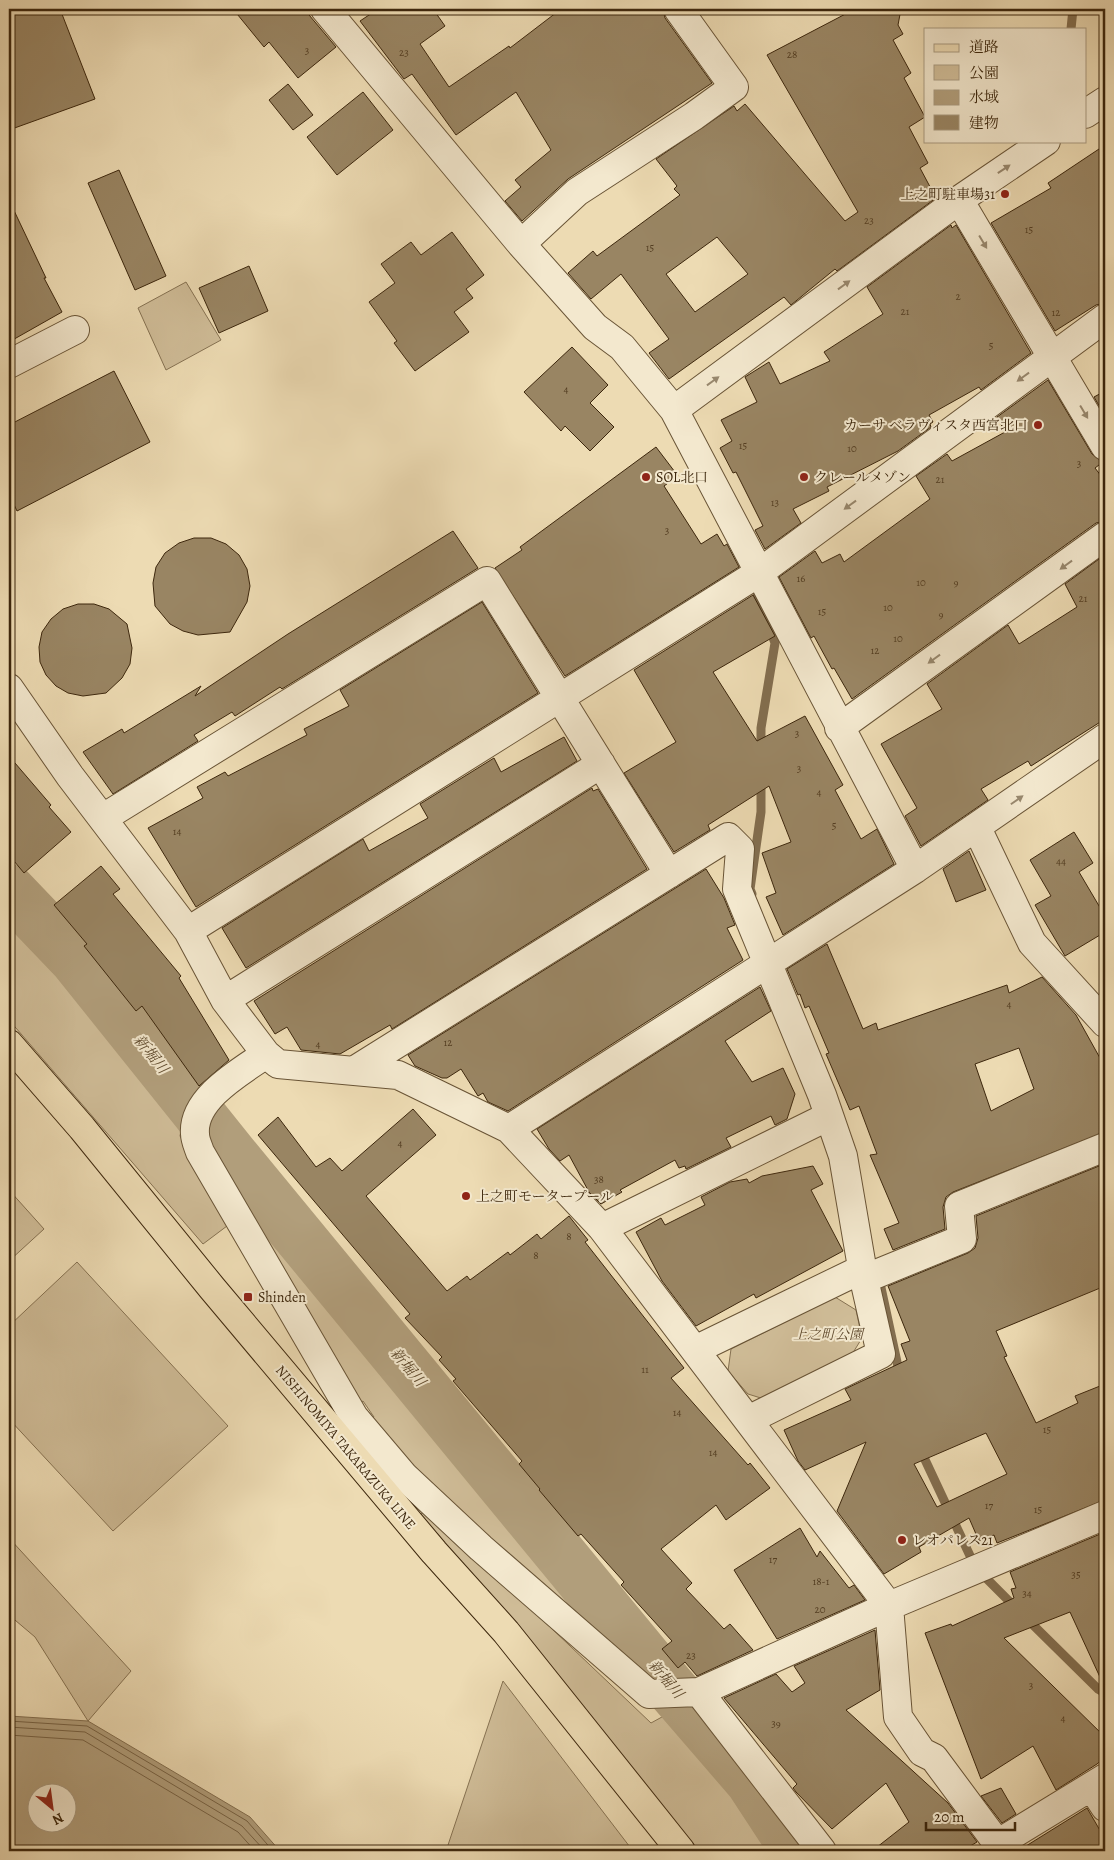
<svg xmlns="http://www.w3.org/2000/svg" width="1114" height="1860" font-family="Alegreya,'Noto Serif JP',serif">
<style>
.green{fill:#cfbc97;stroke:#867252}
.water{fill:#b19e7b;stroke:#836e4f;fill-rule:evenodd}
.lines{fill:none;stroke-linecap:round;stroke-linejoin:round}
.shore{stroke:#776244;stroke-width:1}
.stream{stroke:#836e4f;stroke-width:9}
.river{stroke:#b19e7b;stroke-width:52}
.building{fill:#998563;stroke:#3d270d;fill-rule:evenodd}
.minor-casing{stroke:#695436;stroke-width:30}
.major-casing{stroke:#3d270d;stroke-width:30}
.minor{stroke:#f3e8ce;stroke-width:28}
.major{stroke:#eddbb3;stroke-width:28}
.oneway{fill:#98886e}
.poi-dot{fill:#8f2418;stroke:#f3e8ce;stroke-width:2}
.labels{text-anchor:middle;stroke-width:4;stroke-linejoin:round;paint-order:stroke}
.number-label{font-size:11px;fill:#543e22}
.poi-label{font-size:14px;fill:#3d270d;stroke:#f3e8ce;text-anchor:start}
.park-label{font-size:14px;font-style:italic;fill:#624c30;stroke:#f3e8ce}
.street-label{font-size:14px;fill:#3d270d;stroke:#f3e8ce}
.water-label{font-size:15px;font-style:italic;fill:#604b2e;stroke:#f3e8ce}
</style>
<rect width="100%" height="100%" fill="#eddbb3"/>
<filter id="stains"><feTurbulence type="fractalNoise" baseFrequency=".004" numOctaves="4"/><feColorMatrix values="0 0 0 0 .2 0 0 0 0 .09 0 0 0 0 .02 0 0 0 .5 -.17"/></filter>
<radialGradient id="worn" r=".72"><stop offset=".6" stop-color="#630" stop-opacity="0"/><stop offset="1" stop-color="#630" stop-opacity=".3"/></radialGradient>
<path class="green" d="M186 282 221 340 166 370 138 308Z
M9 913 185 1111 180 1136 231 1223 203 1244 9 1020Z
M9 1190 44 1229 9 1261Z
M268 1221 412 1400 657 1678 646 1684 367 1423 374 1417 363 1401 354 1407 259 1230Z
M77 1262 228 1426 113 1531 9 1419V1326Z
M835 1297 856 1310 862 1338 851 1356 764 1399 748 1394 728 1371 731 1349Z
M427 1510 651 1723 671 1712 785 1851H688L418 1516Z
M9 1538 131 1671 88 1721 35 1637 9 1615Z
M503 1681 633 1851H446Z"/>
<path class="water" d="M9 1716 88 1721 250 1817 280 1851H9ZM38 1792H68V1822H38Z"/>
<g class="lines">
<path class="shore" d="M9 1721 87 1726 247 1821 273 1851
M9 1727 85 1732 242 1826 265 1851
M9 1735 83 1740 238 1832 255 1851"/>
<path class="stream" d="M1071 29 1073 9
M757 596 775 643 761 728V750
M752 894 750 889 761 812V780
M880 1283 900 1376
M920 1449 972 1560
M979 1578 984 1576 1017 1609
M1026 1618 1098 1689 1105 1693"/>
<path class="river" d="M9 890 75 959 232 1155 669 1686 751 1781 797 1851"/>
</g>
<path class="building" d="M9 9H60L95 99 9 130Z
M233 9H304L336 47 298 78 269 42 264 47Z
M378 9H433L445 26 420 44 449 87 509 46 510 48 561 9H663L665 18 712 83 568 179 522 221 505 201 521 187 515 180 551 150 516 92 456 135 412 74 404 79 360 21Z
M855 9H901L898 25 903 34 893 40 911 73 904 78 925 117 909 127 928 163 920 168 936 198 837 271 835 269 791 305 784 297 669 379 649 353 669 339 621 274 591 299 568 273 593 251 597 256 680 195 674 189 677 186 656 159 734 106 737 111 745 104 845 221 858 212 767 55ZM717 237 748 274 695 312 666 274Z
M288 84 313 115 293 130 269 100Z
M363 92 393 130 337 175 307 137Z
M1105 145V303L1096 305 1055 331 991 223 1051 188 1048 183Z
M119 170 166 276 135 290 88 183Z
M9 200 46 278H44L62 312 9 342Z
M951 225 952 228 956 225 1031 353 981 390 979 387 929 415 933 422 930 424 931 427 898 451 827 487 829 491 793 509 801 523 765 549 755 530 763 526 736 472 733 473 720 448 732 441 721 420 757 402 745 377 769 362 780 384 830 361 824 352 883 314 867 287Z
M452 232 484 275 466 289 473 298 454 312 469 332 415 371 394 343 397 341 369 302 395 283 381 264 411 242 421 255Z
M249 266 268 311 219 333 199 288Z
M572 347 608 385 590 403 614 427 590 451 565 426 561 431 524 392Z
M114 371 150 442 17 511 9 494V425Z
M1048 380 1092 454 1103 462 1095 468 1105 481V521L1096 523 852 699 834 668 832 669 814 636 811 638 779 577 815 551 822 563 840 554 844 562 930 499 916 476 947 454 952 461 1005 432 997 417Z
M1105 391V416L1094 397Z
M656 447 678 476 664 486 701 544 717 534 724 546 727 544 739 567 565 676 495 568 522 550 520 547Z
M453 531 478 568 282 689 280 687 235 716 232 712 194 735 198 741 113 794 83 752 122 729 124 733 201 686 195 696 288 634Z
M194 538H211L226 544 239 555 247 569 250 586 247 602 230 632 198 635 183 631 170 624 155 606 153 583 156 567 165 553 179 543Z
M1099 559 1105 570V719L1031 766 1028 761 981 789 988 800 921 846 905 816 917 808 881 744 942 709 927 684 1008 625 1019 644 1077 607 1065 584Z
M753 595 775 636 713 672 757 741 805 716 843 785 835 790 861 839 877 829 894 864 783 935 766 897 776 893 762 853 791 842 769 786 708 825 710 830 674 852 624 773 676 742 634 670Z
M482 602 538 693 196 907 148 828 203 798 197 787 225 772 228 776 307 735 304 729 349 706 340 690Z
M78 604H94L109 609 127 624 132 648 130 664 122 678 106 693 83 696 68 693 56 686 46 675 40 662 39 647 42 632 51 619 63 609Z
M564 737 577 761 246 968 222 928 363 839 369 851 428 818 420 804 494 758 501 772Z
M9 756 51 805 49 807 71 832 24 873 9 855Z
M592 788 593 791 598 789 647 869 392 1029 390 1025 340 1054 301 1050 287 1027 275 1034 254 1001Z
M1074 832 1093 863 1079 872 1105 916V932L1065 956 1035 905 1051 896 1030 860Z
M969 851 986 890 956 902 943 869Z
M101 866 120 889 113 894 181 976 179 978 229 1060 199 1086 142 1006 136 1011 84 946 87 944 54 905Z
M706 869 724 898 735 925 727 928 743 960 508 1111 488 1102 483 1093 478 1096 461 1069 447 1078H442L415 1066 408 1055Z
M827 944 863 1029 876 1023 878 1030 1007 985 1009 993 1042 977 1076 1015 1105 1067V1132L953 1192 946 1197 943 1207 945 1229 893 1250 884 1229 899 1223 870 1155 877 1154 859 1106 850 1110 826 1054 829 1053 809 1006 805 1008 800 994 798 995 787 969ZM1019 1048 1034 1089 991 1111 975 1064Z
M760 987 771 1011 725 1041 752 1082 783 1068 795 1094 787 1119 775 1125 771 1116 726 1138 731 1147 686 1169 685 1166 679 1168 675 1160 620 1190 622 1192 601 1204 589 1192 569 1155 560 1161 549 1149 537 1129Z
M413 1109 436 1135 366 1196 447 1291 467 1276 470 1280 508 1252 510 1255 537 1234 541 1239 569 1216 588 1240 585 1242 684 1368 671 1378 748 1465 750 1463 770 1488 726 1520 716 1505 661 1549 692 1583 686 1589 724 1629 730 1624 753 1650 697 1676 685 1662 678 1668 662 1649 672 1641 621 1585 624 1582 581 1534 578 1536 539 1490 540 1489 519 1464 522 1461 453 1381 456 1379 439 1360 442 1357 405 1318 410 1314 258 1135 278 1117 316 1167 330 1158 342 1171Z
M813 1166 823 1184 811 1190 843 1251 756 1298 754 1294 696 1326 662 1281 636 1232 661 1218 665 1225 705 1205 701 1197 730 1182 747 1179 749 1183 762 1176Z
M1099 1166 1105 1182V1286L996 1331 1007 1356 1004 1357 1036 1423 1078 1403 1075 1396 1105 1384V1500L997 1543 994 1535 979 1541 969 1518 919 1547 921 1552 884 1574 837 1511 866 1442 805 1470 798 1461 784 1430 851 1400 845 1389 907 1360 901 1344 910 1341 888 1286 968 1253 975 1248 978 1238 976 1216ZM986 1433 1007 1474 937 1507 914 1464Z
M800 1528 817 1557 820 1551 849 1588 854 1585 865 1600 777 1639 734 1570Z
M1105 1532V1688L1070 1612 1004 1638 1105 1737V1757L1097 1764 1056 1790 1033 1746 981 1779 925 1633 951 1624 952 1626 1014 1598 1011 1589 1016 1588 1010 1572Z
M875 1630 880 1690 846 1710 948 1803 977 1842 962 1851H872L909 1822 886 1783 832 1829 796 1792 793 1788 797 1784 724 1698 776 1674 792 1692 805 1683 794 1666Z
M1001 1788 1016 1814 1002 1823 981 1796Z
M1087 1808 1105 1839V1851H1018Z"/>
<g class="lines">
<g class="minor-casing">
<path id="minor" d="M325 9 521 244 595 327 622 347 674 410 915 869
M1085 114 1105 101
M959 200 1105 446
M521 244 577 192 694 116 734 87 678 9
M9 364 75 330
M674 410 959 200 1046 141
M9 688 70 776 188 931 225 1000 266 1054 278 1064 398 1075 509 1129 602 1228 889 1606 898 1717 922 1752 934 1758 1003 1851
M839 728 1105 536
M103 818 487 581 669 874
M977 828 1032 943 1105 1023
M188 931 760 572 1105 318
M225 1000 601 764
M266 1054C242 1071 192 1098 195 1134 195 1140 198 1146 200 1152L354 1417 404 1476 481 1548 649 1694 699 1692 889 1606 1105 1515
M355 1070 728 837 740 849 737 889 822 1095 843 1156 864 1279 881 1354 748 1420
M509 1129 915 869 1105 738
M602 1228 829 1116
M864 1279 962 1239 959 1206 1105 1147
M695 1350 862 1269
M699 1692 822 1851
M1092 1787 1105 1807
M997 1844 1105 1778"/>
</g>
<g class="major-casing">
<path id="major" d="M9 1044 82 1128 212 1288 434 1552 506 1632 681 1851"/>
</g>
<use href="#minor" class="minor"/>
<use href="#major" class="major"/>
</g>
<defs><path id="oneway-solid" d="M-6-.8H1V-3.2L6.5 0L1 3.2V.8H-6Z" transform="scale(1.25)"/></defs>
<g class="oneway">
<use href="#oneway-solid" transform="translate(1004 169) rotate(-34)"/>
<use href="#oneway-solid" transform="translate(983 242) rotate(59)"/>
<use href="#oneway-solid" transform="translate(844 285) rotate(-36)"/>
<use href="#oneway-solid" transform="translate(1023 377) rotate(144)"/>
<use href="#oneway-solid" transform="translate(713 381) rotate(-36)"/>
<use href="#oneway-solid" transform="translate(1084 412) rotate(59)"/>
<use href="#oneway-solid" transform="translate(850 505) rotate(144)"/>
<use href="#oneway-solid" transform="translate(1066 565) rotate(144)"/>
<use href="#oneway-solid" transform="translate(934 659) rotate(144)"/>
<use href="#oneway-solid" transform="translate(1017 800) rotate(-35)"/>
</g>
<g class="poi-dot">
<circle cx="1005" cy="194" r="5"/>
<circle cx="1038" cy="425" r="5"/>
<circle cx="646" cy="477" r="5"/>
<circle cx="804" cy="477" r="5"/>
<circle cx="466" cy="1196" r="5"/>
<rect x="243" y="1292" width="10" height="10" rx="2.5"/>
<circle cx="902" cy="1540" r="5"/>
</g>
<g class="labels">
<g class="number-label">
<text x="307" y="54">3</text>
<text x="404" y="56">23</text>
<text x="792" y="58">28</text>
<text x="869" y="224">23</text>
<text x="1029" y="233">15</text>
<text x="650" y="251">15</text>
<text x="958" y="300">2</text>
<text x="905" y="315">21</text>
<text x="1056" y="316">12</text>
<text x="991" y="349">5</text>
<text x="566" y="393">4</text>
<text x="743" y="449">15</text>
<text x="852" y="452">10</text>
<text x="1079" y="467">3</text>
<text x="940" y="483">21</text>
<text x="775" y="506">13</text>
<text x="667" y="534">3</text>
<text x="801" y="582">16</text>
<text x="921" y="586">10</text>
<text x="956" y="586">9</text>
<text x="1083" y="602">21</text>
<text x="888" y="611">10</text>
<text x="822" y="615">15</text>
<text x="941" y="618">9</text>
<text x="898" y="642">10</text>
<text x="875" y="654">12</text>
<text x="797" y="737">3</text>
<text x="799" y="772">3</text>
<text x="819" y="796">4</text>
<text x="834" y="829">5</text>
<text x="177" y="835">14</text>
<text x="1061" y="865">44</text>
<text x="1009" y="1008">4</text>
<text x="448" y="1046">12</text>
<text x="318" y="1048">4</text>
<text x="400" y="1147">4</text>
<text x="599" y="1183">38</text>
<text x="569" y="1240">8</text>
<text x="536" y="1259">8</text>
<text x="645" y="1373">11</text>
<text x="677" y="1416">14</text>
<text x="1047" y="1433">15</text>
<text x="713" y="1456">14</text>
<text x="989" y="1509">17</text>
<text x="1038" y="1513">15</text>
<text x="773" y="1563">17</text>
<text x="1076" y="1578">35</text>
<text x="821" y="1585">18-1</text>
<text x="1027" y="1597">34</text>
<text x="820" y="1613">20</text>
<text x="691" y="1659">23</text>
<text x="1031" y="1689">3</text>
<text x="1063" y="1722">4</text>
<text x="776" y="1727">39</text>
</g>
<g class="poi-label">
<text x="995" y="199" text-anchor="end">上之町駐車場31</text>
<text x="1028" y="430" text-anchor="end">カーサ ベラヴィスタ西宮北口</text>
<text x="656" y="482">SOL北口</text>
<text x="814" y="482">クレールメゾン</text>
<text x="476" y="1201">上之町モータープール</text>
<text x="258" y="1302">Shinden</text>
<text x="912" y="1545">レオパレス21</text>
</g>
<g class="park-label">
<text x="828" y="1339">上之町公園</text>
</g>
<g class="street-label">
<text transform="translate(346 1447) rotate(50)" y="5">NISHINOMIYA TAKARAZUKA LINE</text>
</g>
<g class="water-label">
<text transform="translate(151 1054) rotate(51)" y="5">新堀川</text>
<text transform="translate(408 1367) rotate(50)" y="5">新堀川</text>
<text transform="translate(666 1679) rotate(50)" y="5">新堀川</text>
</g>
</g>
<rect width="1114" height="1860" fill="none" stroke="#eddbb3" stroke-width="30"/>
<rect x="10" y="10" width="1094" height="1840" fill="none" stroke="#3d270d" stroke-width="2.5"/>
<rect x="15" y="15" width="1084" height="1830" fill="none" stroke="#3d270d"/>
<rect x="924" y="28" width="162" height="115" fill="#f3e8ce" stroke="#aa9b81"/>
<rect x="934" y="44" width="25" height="8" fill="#eddbb3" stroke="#aa9b81"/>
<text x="969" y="52" font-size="15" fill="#3d270d">道路</text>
<rect x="934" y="65" width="25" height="15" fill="#cfbc97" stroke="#aa9b81"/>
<text x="969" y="78" font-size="15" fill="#3d270d">公園</text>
<rect x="934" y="90" width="25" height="15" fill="#b19e7b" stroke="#aa9b81"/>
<text x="969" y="102" font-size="15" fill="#3d270d">水域</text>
<rect x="934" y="115" width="25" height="15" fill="#998563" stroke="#aa9b81"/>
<text x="969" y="128" font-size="15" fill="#3d270d">建物</text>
<g transform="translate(52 1808) rotate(151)"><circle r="24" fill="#f3e8ce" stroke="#aa9b81"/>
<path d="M0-4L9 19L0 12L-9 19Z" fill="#8f2418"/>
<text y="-8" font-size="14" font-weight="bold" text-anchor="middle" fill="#3d270d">N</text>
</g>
<path d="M926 1822v8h89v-8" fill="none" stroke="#3d270d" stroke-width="2.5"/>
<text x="934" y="1822" font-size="15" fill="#3d270d" stroke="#f3e8ce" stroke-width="4" paint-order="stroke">20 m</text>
<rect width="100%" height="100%" filter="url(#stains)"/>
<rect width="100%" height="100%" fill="url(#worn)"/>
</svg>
